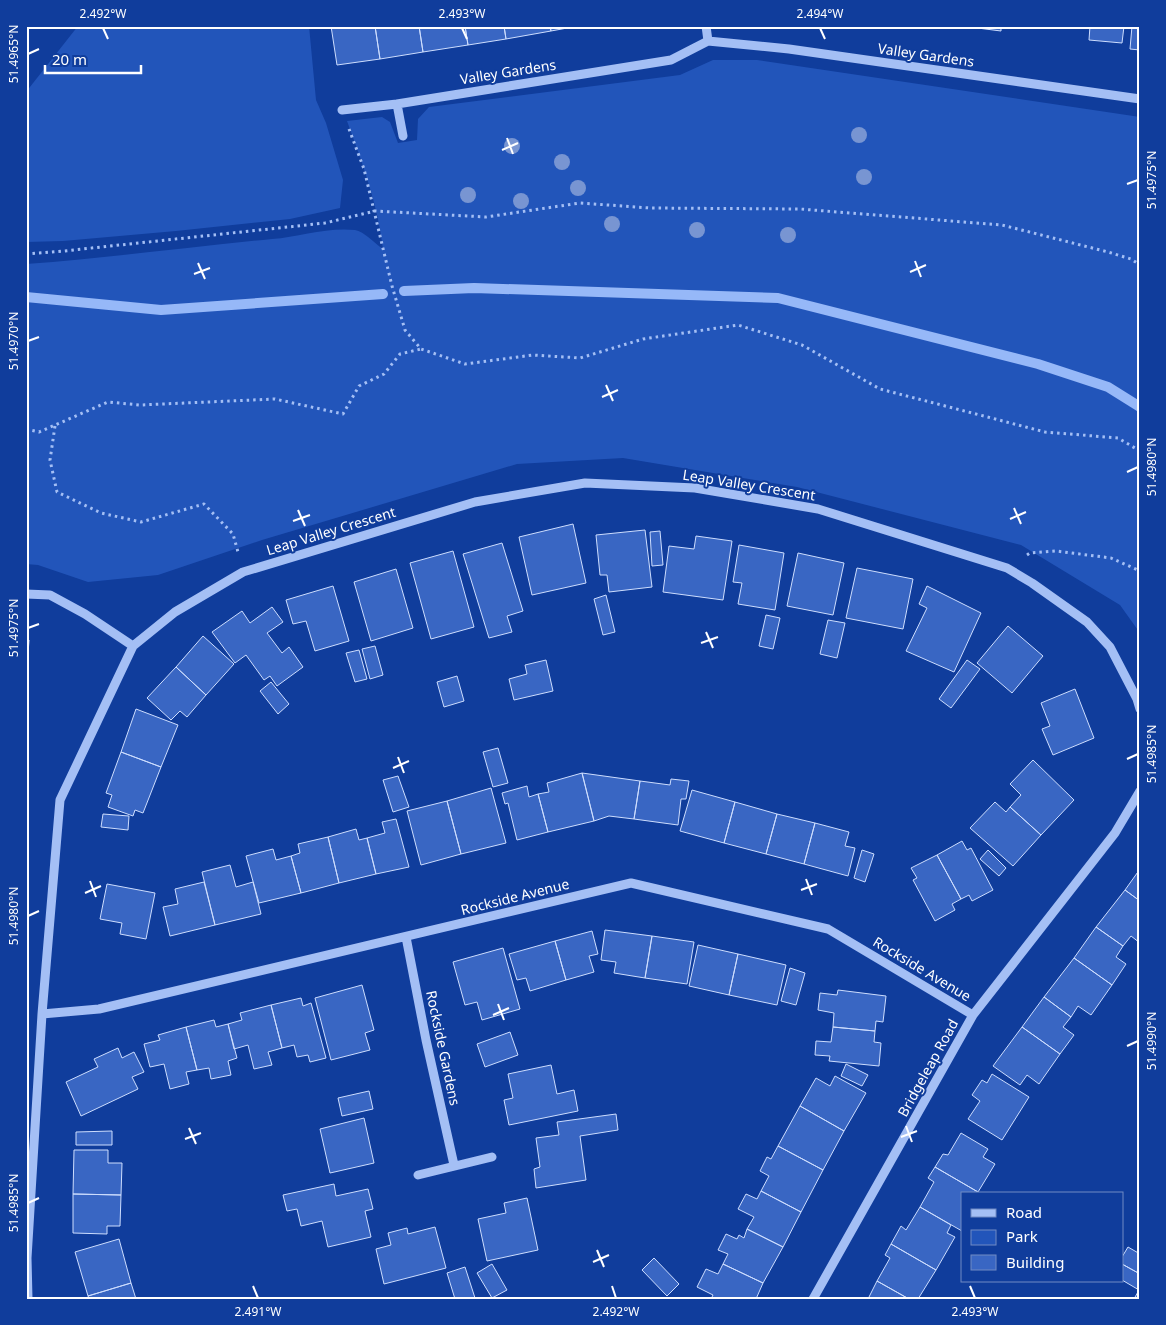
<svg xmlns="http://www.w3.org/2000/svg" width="1166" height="1325" font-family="'Noto Sans',sans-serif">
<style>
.green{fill:#2255ba}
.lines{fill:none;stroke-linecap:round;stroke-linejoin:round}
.stream{stroke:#96b8f8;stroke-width:10}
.building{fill:#3966c3;stroke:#cdddfe}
.path{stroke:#a4bff5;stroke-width:3;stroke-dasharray:2.5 4;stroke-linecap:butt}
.minor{stroke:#a4bff5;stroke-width:9}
.tree{fill:#7895d2}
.ticks{fill:none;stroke:#fff;stroke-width:2}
.labels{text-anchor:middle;stroke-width:4;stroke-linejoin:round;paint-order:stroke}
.street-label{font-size:14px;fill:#fff;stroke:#103d9c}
.neatline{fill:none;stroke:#fff;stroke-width:2}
.ticks-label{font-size:12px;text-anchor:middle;fill:#fff}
</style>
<rect width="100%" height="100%" fill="#103d9c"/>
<path class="green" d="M78 26H309L316 100 326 123 343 180 340 208 290 219 176 231 63 241 26 242V92Z
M713 60H757L1140 117V633L1120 605 1021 545 797 487 623 458 517 464 262 540 158 575 88 582 38 565 26 564V264C108 258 190 247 272 239 299 237 327 227 355 230 364 231 375 244 383 249 378 205 362 162 347 121L382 117 390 122 398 143 417 140 418 119 429 107 680 75Z"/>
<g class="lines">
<path class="stream" d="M404 291 474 288 778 298 1038 364 1108 387 1140 407
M26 297 161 310 383 294"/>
</g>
<path class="building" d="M331 26H375L380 59 337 65Z
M375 26H419L423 52 380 59Z
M419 26H465L468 45 423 52Z
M465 26H504L506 39 468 45Z
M504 26H550L551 31 506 39Z
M550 26H578L551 31Z
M962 26H1001V31Z
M1090 26H1124L1122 43 1089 40Z
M1132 26H1140V50L1130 49Z
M573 524 586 583 532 595 519 537Z
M645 530 652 587 609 592 607 575H600L596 535Z
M660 531 663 565 652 566 650 532Z
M696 536 732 541 723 600 663 592 669 546 694 549Z
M502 543 523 611 507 616 512 632 489 638 463 554Z
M739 545 784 553 775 610 738 604 742 583 733 582Z
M453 551 474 627 431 639 410 563Z
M798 553 844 563 833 615 787 606Z
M857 568 913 579 903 629 846 618Z
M396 569 413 628 371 641 354 582Z
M333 586 349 641 315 651 306 621 293 624 286 600Z
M927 586 981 613 954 672 906 651 927 608 919 604Z
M606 595 615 632 603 635 594 599Z
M272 607 283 622 267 633 282 653 289 647 303 667 277 686 270 676 264 680 246 655 235 663 212 632 242 611 250 623Z
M766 615 780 618 773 649 759 646Z
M828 620 845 623 837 658 820 654Z
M1008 626 1043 656 1012 693 977 663Z
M203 636 234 664 206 695 176 667Z
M26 639 29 640 26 682Z
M375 646 383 675 370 679 362 649Z
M359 650 367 679 355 682 346 653Z
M546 660 553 691 514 700 509 679 527 674 525 665Z
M967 660 980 669 951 708 939 699Z
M176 667 206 695 187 717 180 711 171 720 147 698Z
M457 676 464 701 444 707 437 682Z
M271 682 289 704 278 714 260 691Z
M1075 689 1094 738 1053 755 1042 729 1050 726 1041 703Z
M136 709 178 725 161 767 121 752Z
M498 748 508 783 493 787 483 752Z
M121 752 161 767 143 813 135 810 133 816 108 807 112 795 106 793Z
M1033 760 1074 800 1041 835 1010 807 1021 795 1010 784Z
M582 773 640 781 634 819 609 816 594 821Z
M582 773 594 821 548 832 538 794 549 792 547 783Z
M398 776 409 807 393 812 383 780Z
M671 779 689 781 686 799H681L678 825 634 819 640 781 670 785Z
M527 786 529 797 538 794 548 832 517 840 508 803 505 804 502 793Z
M491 788 506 843 461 854 447 801Z
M692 790 735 802 724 843 680 831Z
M447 801 461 854 421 865 407 811Z
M735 802 777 814 766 854 724 843Z
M995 802 1006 812 1010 807 1041 835 1013 866 970 828Z
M103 814 129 816 128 830 101 827Z
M777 814 815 823 804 864 766 854Z
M396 819 409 867 376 874 367 838 385 833 382 822Z
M815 823 849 832 845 846 855 848 848 876 804 864Z
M356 829 359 840 367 838 376 874 339 883 328 837Z
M328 837 339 883 301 893 291 856 300 853 298 844Z
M962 841 967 850 971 848 993 890 972 901 969 895 961 899 937 855Z
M273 849 276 860 291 856 301 893 259 903 246 856Z
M862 850 874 854 865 882 854 878Z
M988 850 1006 868 999 876 980 859Z
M937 855 961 899 952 904 955 910 935 921 913 880 917 878 911 868Z
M230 865 236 887 253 882 261 914 215 925 202 872Z
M1140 869V901L1125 890Z
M204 882 215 925 170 936 163 907 178 904 175 889Z
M107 884 155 893 146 939 120 934 122 923 100 919Z
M1125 890 1140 901V943L1131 936 1123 946 1096 927Z
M1096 927 1123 946 1116 957 1126 964 1112 985 1074 958Z
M605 930 652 936 645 978 614 973 616 962 601 960Z
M592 931 598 954 589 956 594 972 566 980 555 941Z
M652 936 694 942 687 984 645 978Z
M555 941 566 980 530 991 526 978 517 980 509 954Z
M698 945 738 954 729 995 689 986Z
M503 948 520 1009 482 1020 477 1002 465 1005 453 962Z
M738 954 786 965 777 1005 729 995Z
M1074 958 1112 985 1091 1015 1078 1006 1071 1017 1044 997Z
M790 968 805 973 796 1005 781 1001Z
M362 985 374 1030 365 1033 370 1050 331 1060 315 998Z
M838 990 886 996 883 1022 876 1021 875 1031 833 1027 834 1013 818 1010 820 993 837 995Z
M1044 997 1071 1017 1063 1027 1074 1035 1060 1054 1022 1027Z
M301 998 303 1006 311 1003 326 1058 310 1062 308 1055 297 1057 294 1045 282 1048 271 1005Z
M271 1005 282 1048 268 1052 272 1065 254 1069 248 1045 234 1049 228 1024 242 1020 240 1013Z
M214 1020 216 1027 228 1024 237 1058 228 1061 231 1075 211 1079 209 1068 197 1070 186 1027Z
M186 1027 197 1070 186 1072 189 1084 170 1089 164 1064 150 1067 144 1044 160 1040 158 1035Z
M833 1027 875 1031 874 1042 881 1043 879 1066 829 1061 830 1056 815 1055 816 1041 831 1042Z
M1022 1027 1060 1054 1039 1084 1027 1075 1020 1085 993 1066Z
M510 1032 518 1055 485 1067 477 1044Z
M118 1048 122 1058 134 1052 144 1072 132 1077 138 1089 81 1116 66 1082 98 1067 94 1059Z
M846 1064 868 1075 862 1086 841 1076Z
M551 1065 557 1094 574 1090 578 1111 509 1125 504 1100 513 1098 508 1074Z
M992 1074 1029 1097 1002 1140 968 1119 980 1101 972 1095 982 1080 987 1083Z
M835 1076 866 1093 844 1131 800 1106 816 1078 830 1086Z
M369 1091 373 1109 342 1116 338 1098Z
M800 1106 844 1131 823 1170 778 1146Z
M616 1114 618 1130 580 1136 586 1180 536 1188 534 1169 540 1167 536 1138 559 1135 557 1122Z
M364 1118 374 1163 330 1173 320 1129Z
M112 1131V1145H76V1132Z
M961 1133 988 1149 983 1157 995 1164 978 1192 935 1167 943 1154 948 1155Z
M778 1146 823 1170 801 1212 761 1191 769 1176 760 1171 767 1157 771 1159Z
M74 1150H108V1163H122L121 1195 73 1194Z
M935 1167 978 1192 962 1194V1231L920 1207 934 1182 928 1178Z
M334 1184 336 1196 368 1189 373 1209 365 1211 371 1237 328 1247 322 1221 301 1226 297 1209 287 1211 283 1195Z
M761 1191 801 1212 783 1247 747 1229 754 1217 738 1209 746 1194 757 1199Z
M73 1194 121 1195 120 1226H107V1234L73 1233Z
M527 1198 538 1250 487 1261 478 1219 506 1213 504 1203Z
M920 1207 951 1225 947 1233 955 1237 936 1270 891 1244 901 1226 906 1230Z
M435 1227 446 1268 384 1284 376 1249 391 1245 388 1233 407 1228 408 1234Z
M747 1229 783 1247 763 1283 723 1264 728 1254 718 1250 726 1234 737 1239 739 1235 744 1238Z
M119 1239 131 1283 88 1296 75 1252Z
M891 1244 936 1270 918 1299H909L877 1281 890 1258 885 1255Z
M1128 1247 1140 1254V1274L1122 1264V1257Z
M654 1258 679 1284 667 1296 642 1270Z
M492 1264 507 1290 492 1298 477 1273Z
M723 1264 763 1283 756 1299H711L713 1295 697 1287 706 1269 718 1274Z
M1122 1264 1140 1274V1299H1134L1139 1290 1122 1280Z
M465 1267 475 1298 455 1299 447 1273Z
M877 1281 909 1299H868Z
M131 1283 136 1299H89L88 1296Z"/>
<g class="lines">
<path class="path" d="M349 129 364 169 392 286 405 330 421 349 465 364 533 355 580 358 643 339 738 325 802 345 880 389 1045 432 1118 438 1140 451
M26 254 64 251 325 223 375 211 486 217 580 203 650 208 800 209 1002 225 1108 252 1131 259 1140 265
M55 426 50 460 57 492 101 513 141 522 204 504 233 534 238 552
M26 429 39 432 108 402 140 405 275 399 343 414 359 386 384 374 400 354 421 349
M1027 555 1030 553 1056 551 1111 558 1140 571"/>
<path class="minor" d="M706 26 708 41
M397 104 403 136
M342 110 397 104 671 60 708 41 789 49 1140 99
M26 594 50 595 85 614 133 646 60 800 42 1014 27 1258 28 1299
M133 646 175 612 243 572 475 502 585 483 695 488 818 509 1007 568 1032 583 1087 622 1110 647 1137 699 1140 709
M406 937 426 1040 454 1165
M42 1014 99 1009 631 883 828 929 973 1015
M418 1175 492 1157
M813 1299 973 1015 1115 833 1140 791"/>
</g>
<g class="tree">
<circle cx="859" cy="135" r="8"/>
<circle cx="512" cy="146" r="8"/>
<circle cx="562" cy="162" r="8"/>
<circle cx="864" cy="177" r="8"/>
<circle cx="578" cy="188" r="8"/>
<circle cx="468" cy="195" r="8"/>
<circle cx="521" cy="201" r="8"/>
<circle cx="612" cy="224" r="8"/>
<circle cx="697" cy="230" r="8"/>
<circle cx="788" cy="235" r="8"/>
</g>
<path class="ticks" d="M103 28 108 39M462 28 467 39M820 28 825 39M28 54 39 49M507 138 513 154M502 150 518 143M1127 184 1138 180M915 261 921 277M198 263 205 279M910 272 926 265M194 274 210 268M28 341 39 337M606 385 613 401M602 397 618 390M1127 472 1138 467M1014 508 1021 524M298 510 305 526M1010 519 1026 512M293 521 310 515M28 628 39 624M706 632 713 648M701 643 718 637M398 757 404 773M1127 759 1138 754M393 768 409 761M806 879 812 895M90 881 96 897M801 890 817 884M85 893 101 886M28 916 39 911M498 1004 504 1020M493 1015 509 1008M1127 1046 1138 1041M906 1126 912 1142M189 1128 196 1144M901 1137 917 1131M185 1139 201 1133M28 1203 39 1198M597 1250 604 1267M593 1262 609 1255M253 1286 258 1298M612 1286 616 1298M970 1286 975 1298"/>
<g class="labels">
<g class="street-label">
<text transform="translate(926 55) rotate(8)" y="5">Valley Gardens</text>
<text transform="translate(508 72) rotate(-9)" y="5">Valley Gardens</text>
<text transform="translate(749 485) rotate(9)" y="5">Leap Valley Crescent</text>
<text transform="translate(331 531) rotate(-17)" y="5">Leap Valley Crescent</text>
<text transform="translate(515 897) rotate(-14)" y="5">Rockside Avenue</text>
<text transform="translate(922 969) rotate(31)" y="5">Rockside Avenue</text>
<text transform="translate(443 1048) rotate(78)" y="5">Rockside Gardens</text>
<text transform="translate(928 1068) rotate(-61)" y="5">Bridgeleap Road</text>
</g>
</g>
<rect width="1166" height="1325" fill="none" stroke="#103d9c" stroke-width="55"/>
<rect x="961" y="1192" width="162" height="90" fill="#103d9c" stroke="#708bc4"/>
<rect x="971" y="1209" width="25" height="8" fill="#a4bff5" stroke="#708bc4"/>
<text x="1006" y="1218" font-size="15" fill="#ffffff">Road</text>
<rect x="971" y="1230" width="25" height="15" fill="#2255ba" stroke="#708bc4"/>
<text x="1006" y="1242" font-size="15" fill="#ffffff">Park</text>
<rect x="971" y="1255" width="25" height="15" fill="#3966c3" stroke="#708bc4"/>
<text x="1006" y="1268" font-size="15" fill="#ffffff">Building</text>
<path d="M45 65v8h96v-8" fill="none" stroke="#ffffff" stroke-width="2.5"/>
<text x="52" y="65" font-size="15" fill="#ffffff" stroke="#103d9c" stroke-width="4" paint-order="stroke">20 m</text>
<rect x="28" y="28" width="1110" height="1270" class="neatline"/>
<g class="ticks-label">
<text x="103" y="18">2.492°W</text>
<text x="462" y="18">2.493°W</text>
<text x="820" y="18">2.494°W</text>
<text transform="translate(14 54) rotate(-90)" y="4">51.4965°N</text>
<text transform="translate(1152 180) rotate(-90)" y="4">51.4975°N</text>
<text transform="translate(14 341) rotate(-90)" y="4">51.4970°N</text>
<text transform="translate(1152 467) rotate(-90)" y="4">51.4980°N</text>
<text transform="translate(14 628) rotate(-90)" y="4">51.4975°N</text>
<text transform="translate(1152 754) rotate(-90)" y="4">51.4985°N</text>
<text transform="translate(14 916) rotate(-90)" y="4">51.4980°N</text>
<text transform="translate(1152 1041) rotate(-90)" y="4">51.4990°N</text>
<text transform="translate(14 1203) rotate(-90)" y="4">51.4985°N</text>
<text x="258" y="1316">2.491°W</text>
<text x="616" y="1316">2.492°W</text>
<text x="975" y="1316">2.493°W</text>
</g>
</svg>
